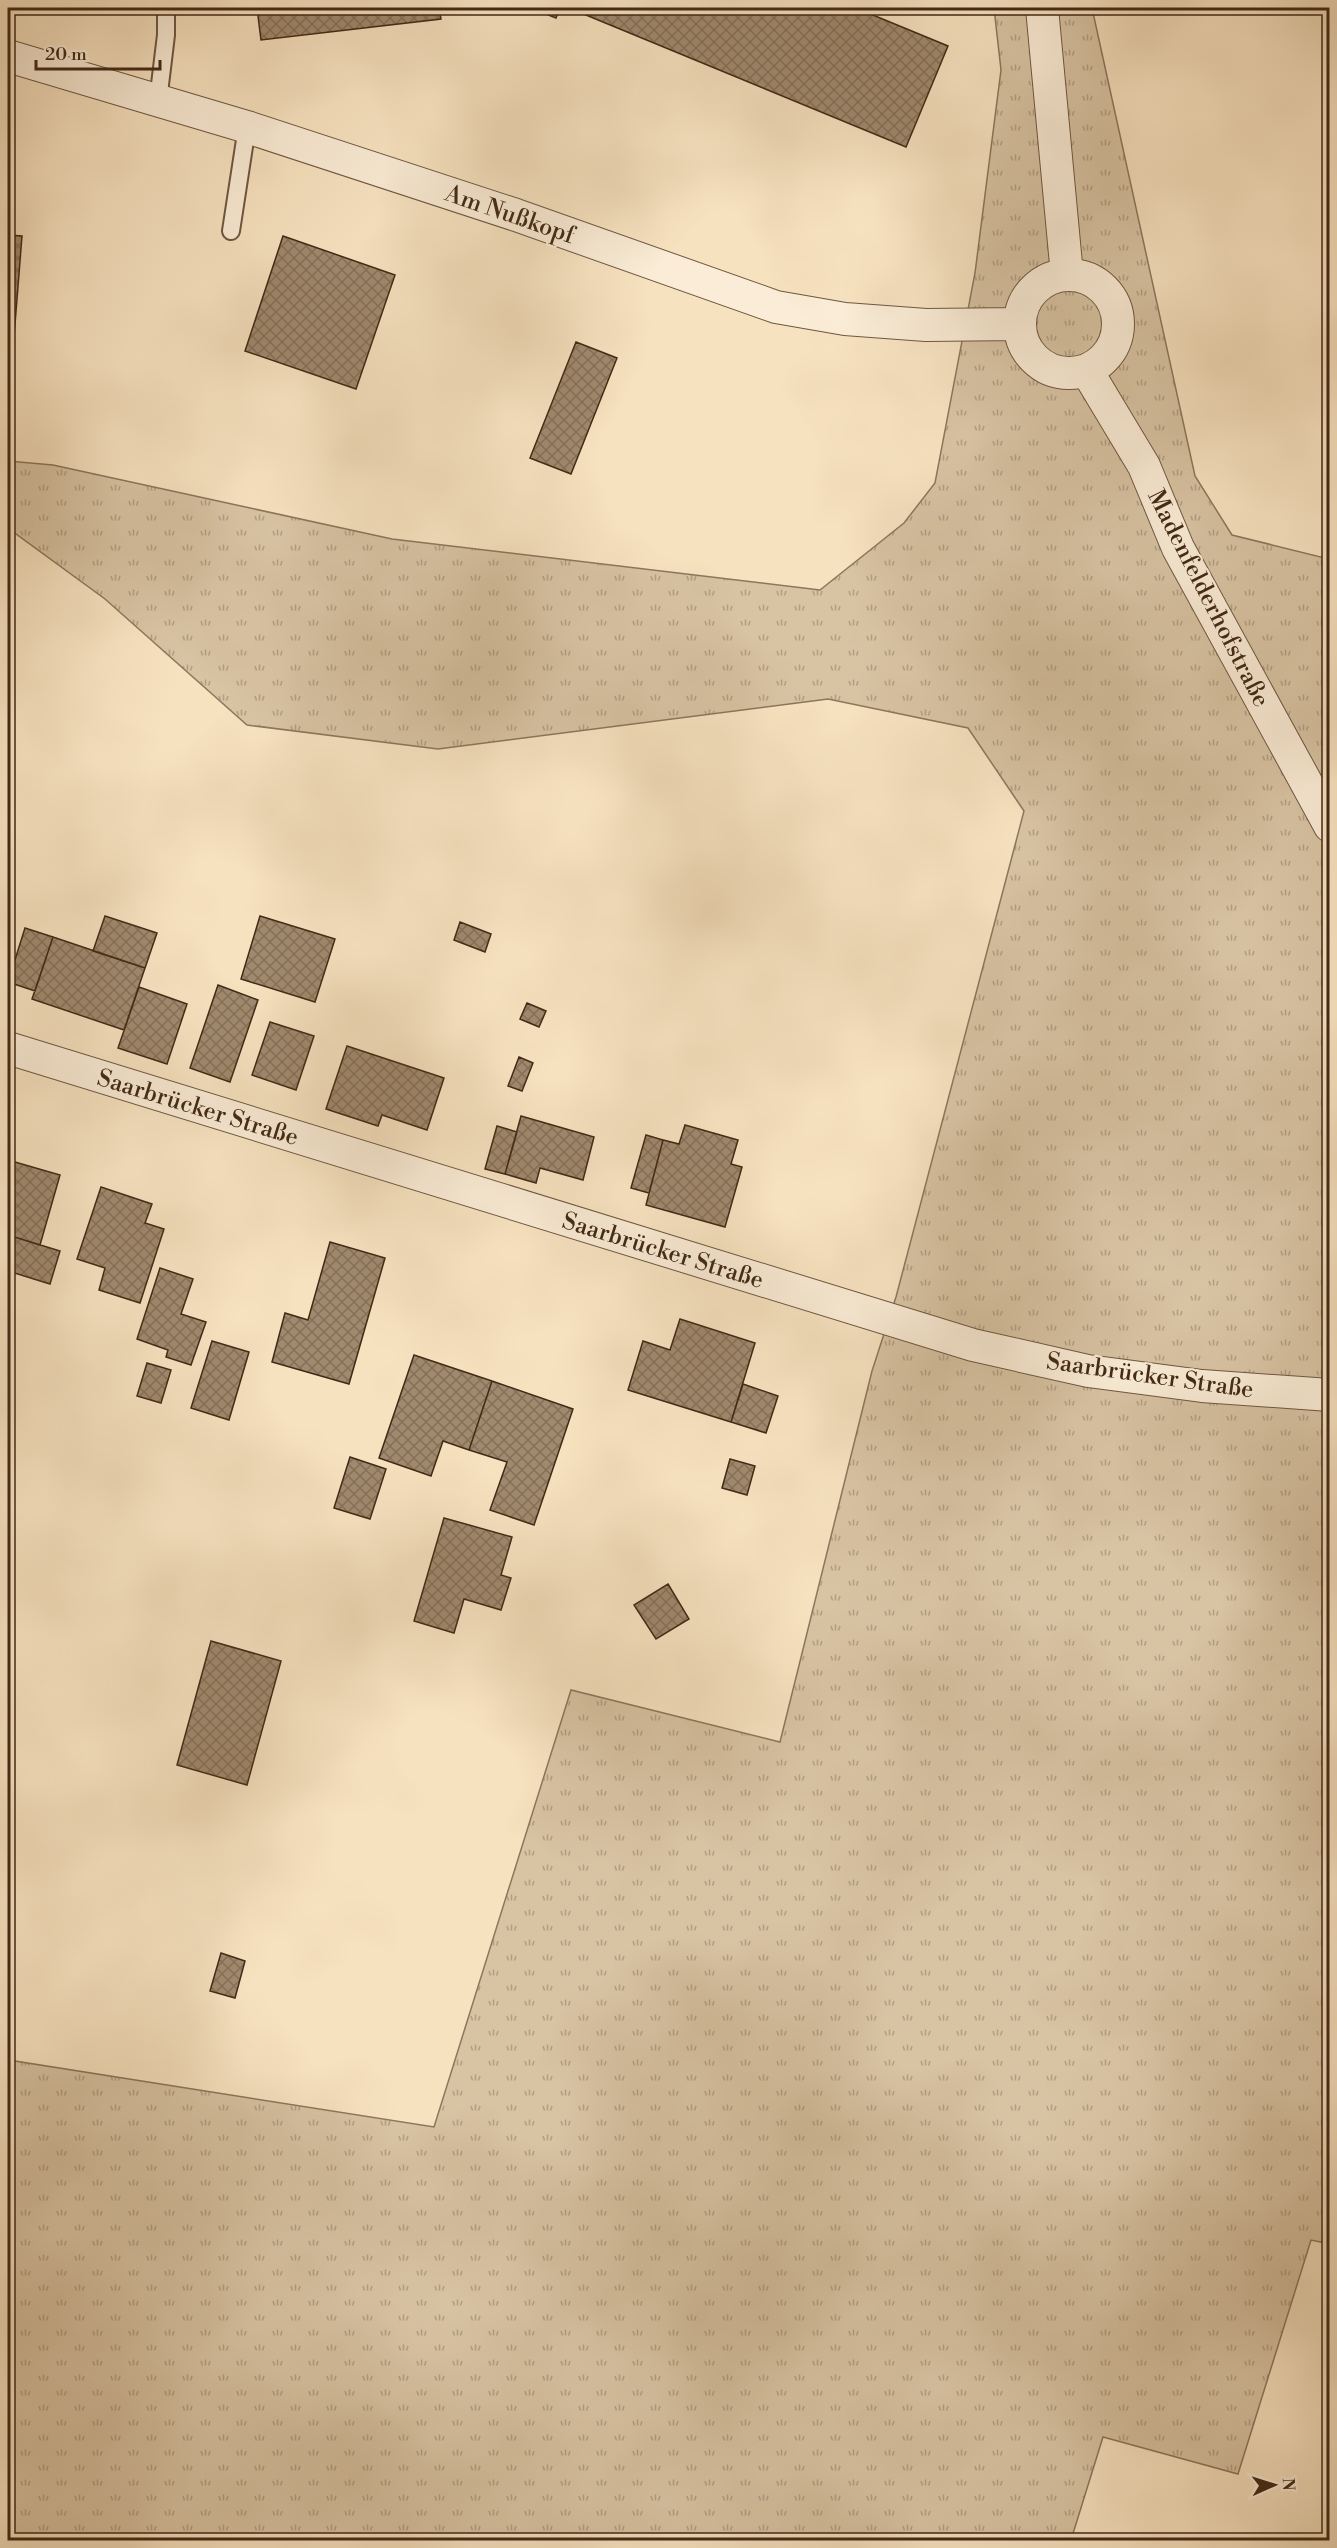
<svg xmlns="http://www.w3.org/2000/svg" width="1337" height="2548" font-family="'Libre Bodoni',serif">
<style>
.grass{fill:url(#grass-tufts);stroke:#8d765c;stroke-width:1.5}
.building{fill:url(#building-cross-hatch);stroke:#422916;stroke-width:1.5}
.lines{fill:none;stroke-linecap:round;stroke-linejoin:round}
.lane-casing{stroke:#6f5740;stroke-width:20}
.street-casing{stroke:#6f5740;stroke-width:34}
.lane{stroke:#faecd6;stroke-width:16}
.street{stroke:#faecd6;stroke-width:32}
.labels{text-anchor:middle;stroke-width:4.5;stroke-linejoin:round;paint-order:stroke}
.street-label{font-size:24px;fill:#422916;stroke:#faecd6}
</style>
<defs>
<pattern id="grass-tufts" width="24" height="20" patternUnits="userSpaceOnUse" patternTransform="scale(1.5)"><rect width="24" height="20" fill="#d8c3a3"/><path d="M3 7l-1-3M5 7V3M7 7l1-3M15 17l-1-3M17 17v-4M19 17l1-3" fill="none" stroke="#b19e84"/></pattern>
<pattern id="building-cross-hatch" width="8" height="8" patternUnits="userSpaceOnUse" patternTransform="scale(1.5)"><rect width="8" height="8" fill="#a0896e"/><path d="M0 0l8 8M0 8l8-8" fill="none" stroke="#847059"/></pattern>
</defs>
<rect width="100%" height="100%" fill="#f7e2c0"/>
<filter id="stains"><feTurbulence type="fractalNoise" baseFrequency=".00333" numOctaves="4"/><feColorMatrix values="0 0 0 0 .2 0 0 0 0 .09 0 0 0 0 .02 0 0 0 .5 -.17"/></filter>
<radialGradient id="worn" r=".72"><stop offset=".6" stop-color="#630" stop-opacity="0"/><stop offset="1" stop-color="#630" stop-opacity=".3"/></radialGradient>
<path class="grass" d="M994 8H1092L1195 476 1232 535 1329 559 1330 2244 1311 2240 1238 2474 1103 2437 1071 2540H8V2060L434 2127 571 1690 780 1742 872 1371 896 1297 1024 811 968 728 828 699 438 749 247 725 105 599 8 528V461L53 465 392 539 820 590 904 523 935 483 975 273 1001 70Z"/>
<path class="building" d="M257 8H439L441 19 261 40Z
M531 8H560L556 18Z
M569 8H856L948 46 906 147Z
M8 235 22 236 10 387H8Z
M283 236 395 275 356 389 245 351Z
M576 342 617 358 571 474 530 458Z
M105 916 157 933 145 968 93 951Z
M260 916 335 939 315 1002 241 979Z
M460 922 491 934 485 952 454 940Z
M25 928 53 937 35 991 8 982Z
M53 937 145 968 124 1030 32 999Z
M218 985 258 1000 230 1082 190 1068Z
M139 987 187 1004 167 1064 118 1048Z
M527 1003 546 1011 539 1027 520 1019Z
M270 1022 314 1036 296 1090 252 1075Z
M347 1046 444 1078 427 1130 382 1115 378 1126 326 1109Z
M519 1057 533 1063 522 1091 508 1086Z
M521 1116 594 1137 583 1180 540 1168 536 1183 505 1174Z
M685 1125 738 1140 731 1164 742 1167 725 1227 646 1205 663 1140 679 1144Z
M497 1126 517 1132 505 1174 485 1169Z
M646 1135 663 1140 649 1193 631 1188Z
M8 1160 60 1175 40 1245 8 1235Z
M101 1187 152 1204 145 1223 164 1229 140 1303 99 1290 105 1268 77 1259Z
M8 1235 60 1251 50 1284 8 1271Z
M330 1242 385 1258 349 1384 272 1362 285 1313 308 1320Z
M160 1268 193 1279 181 1314 206 1322 191 1365 166 1357 168 1350 137 1339Z
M680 1319 755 1343 731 1422 628 1390 643 1341 670 1350Z
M212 1341 249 1352 229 1420 191 1408Z
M414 1355 492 1381 469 1450 443 1441 431 1476 379 1458Z
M147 1363 171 1370 161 1403 137 1396Z
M492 1381 573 1409 534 1525 490 1510 507 1462 469 1450Z
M743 1384 778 1396 766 1433 731 1422Z
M350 1457 386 1469 370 1519 334 1508Z
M730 1459 755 1466 747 1495 722 1488Z
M444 1518 512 1537 501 1575 511 1578 501 1610 464 1599 454 1633 414 1621Z
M668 1584 689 1619 656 1639 634 1605Z
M211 1641 281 1661 247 1785 177 1765Z
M221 1953 245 1961 235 1998 210 1991Z"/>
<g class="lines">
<g class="lane-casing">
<path id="lane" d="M158 101 166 35V8
M231 231 247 127"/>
</g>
<g class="street-casing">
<path id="street" d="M1042 8 1067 275
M8 56 247 127 516 215 776 307 845 319 926 325 1020 324
M1020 324a49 49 0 1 1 98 0a49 49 0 1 1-98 0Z
M1087 371 1144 466 1178 548 1330 826
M8 1048 973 1345 1088 1371 1202 1386 1330 1395"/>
</g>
<use href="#lane" class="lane"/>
<use href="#street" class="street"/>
</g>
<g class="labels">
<g class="street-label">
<text transform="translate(510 214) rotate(19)" y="8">Am Nußkopf</text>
<text transform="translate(1209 598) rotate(63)" y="8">Madenfelderhofstraße</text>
<text transform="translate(198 1107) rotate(17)" y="8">Saarbrücker Straße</text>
<text transform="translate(663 1250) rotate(17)" y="8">Saarbrücker Straße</text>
<text transform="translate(1150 1375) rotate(8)" y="8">Saarbrücker Straße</text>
</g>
</g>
<rect width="1337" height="2548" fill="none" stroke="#f7e2c0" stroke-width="30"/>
<rect x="9" y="9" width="1319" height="2530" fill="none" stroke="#422916" stroke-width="3"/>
<rect x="15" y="15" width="1307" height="2518" fill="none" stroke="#422916" stroke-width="1.5"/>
<g transform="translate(1274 2485) rotate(87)" stroke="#faecd6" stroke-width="4.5" paint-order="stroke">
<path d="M0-4.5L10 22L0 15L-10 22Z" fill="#422916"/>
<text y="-9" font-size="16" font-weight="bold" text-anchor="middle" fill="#422916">N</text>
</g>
<path d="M36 60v9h124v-9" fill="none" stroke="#422916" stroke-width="3"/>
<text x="45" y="60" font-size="18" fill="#422916" stroke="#faecd6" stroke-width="4.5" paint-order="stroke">20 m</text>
<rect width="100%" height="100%" filter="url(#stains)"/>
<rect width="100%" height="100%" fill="url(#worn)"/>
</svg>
